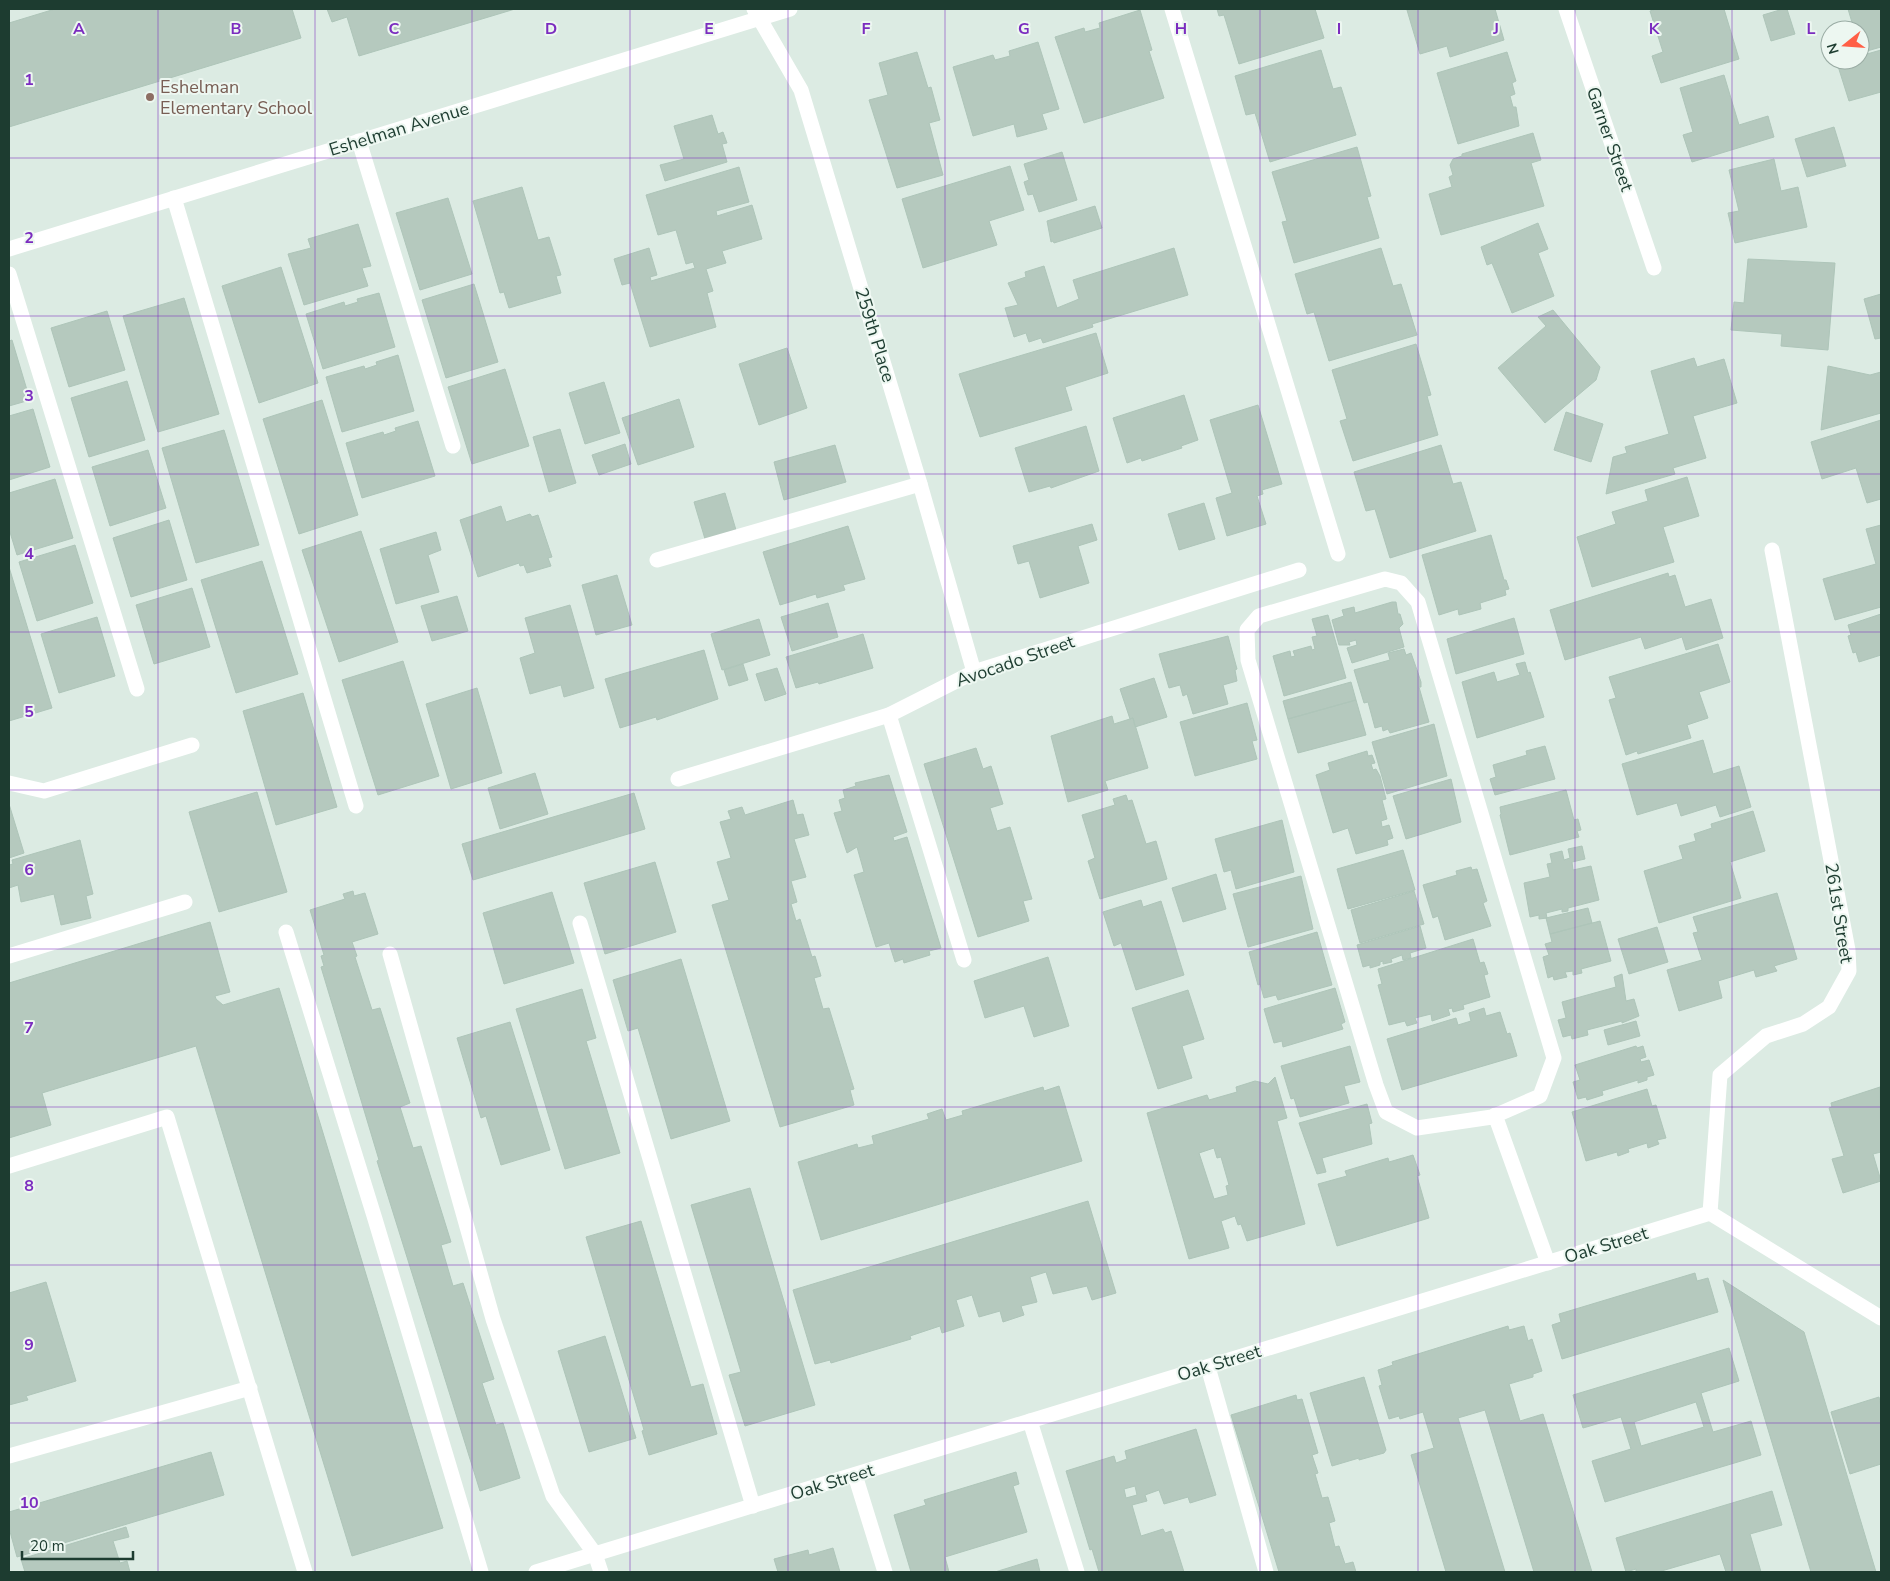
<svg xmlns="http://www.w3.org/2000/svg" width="1890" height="1581" font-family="'Nunito Sans',sans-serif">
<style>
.building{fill:#b5c9be;stroke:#aec5b9;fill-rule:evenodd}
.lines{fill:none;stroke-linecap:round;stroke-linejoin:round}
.service{stroke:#fff;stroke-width:15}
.minor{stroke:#fff;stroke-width:15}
.tertiary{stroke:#fff;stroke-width:15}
.grid{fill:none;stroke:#7b2cbf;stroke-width:1;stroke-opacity:0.55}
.education-dot{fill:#8d6e63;stroke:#edf7f1;stroke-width:2}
.labels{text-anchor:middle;stroke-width:4;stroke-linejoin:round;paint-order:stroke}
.education-label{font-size:18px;fill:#785e54;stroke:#edf7f1;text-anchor:start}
.street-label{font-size:18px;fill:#1d3c30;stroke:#edf7f1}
.grid-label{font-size:16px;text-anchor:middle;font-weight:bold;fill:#7b2cbf;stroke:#edf7f1;stroke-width:4;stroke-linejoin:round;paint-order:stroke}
</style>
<rect width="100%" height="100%" fill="#dcebe3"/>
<path class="building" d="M55 9H292L301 38 9 127V23Z
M327 9H515L359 56 347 17 332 22Z
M1217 9H1315L1324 38 1239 64 1224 15 1219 16Z
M1413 9H1495L1504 40 1450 57 1447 46 1420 54 1407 10Z
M1656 9H1724L1739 59 1661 83 1652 56 1663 52 1650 11Z
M1783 9H1787L1795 34 1771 41 1763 15Z
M1848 9H1881V47L1860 53V30H1844L1854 29Z
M1140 10 1152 50 1149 51 1164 98 1084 123 1055 37 1084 28 1085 32 1100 28 1099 23Z
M1830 36V60H1839L1829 63 1822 39Z
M1038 42 1059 109 1042 114 1047 129 1017 137 1014 124 973 136 953 67 993 55 995 60 1010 56 1009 51Z
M1321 50 1333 89 1341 87 1356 135 1270 162 1255 113 1246 115 1235 76Z
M1881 50V92L1849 101 1837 63 1860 60V56Z
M917 52 928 88 931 87 940 120 929 123 943 175 897 188 869 100 888 95 879 63Z
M1507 52 1516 81 1512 83 1515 94 1510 96 1513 107H1516L1519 126 1458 144 1437 73Z
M1724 75 1739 125 1768 116 1774 137 1692 162 1683 135 1693 132 1680 88Z
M712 115 718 134 723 132 727 143 722 144 727 162 665 181 660 165 684 159 674 126Z
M1834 127 1846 166 1807 177 1795 139Z
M1533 133 1541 160 1531 163 1544 206 1441 235 1429 194 1452 187 1449 177 1453 175 1450 165 1453 159 1462 156V154Z
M1357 147 1371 196 1367 197 1379 238 1294 263 1282 222 1287 221 1272 172Z
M1062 152 1077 200 1039 212 1033 194 1028 195 1024 182 1029 180 1024 164Z
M1774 159 1781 191 1798 187 1807 227 1735 243 1728 213 1739 211 1729 170Z
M1010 166 1024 210 989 221 997 245 923 268 902 199Z
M739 167 749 202 716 211 717 216 752 205 762 239 722 251 726 263 706 269 713 291 707 293 716 327 650 347 630 283 622 285 614 259 649 248 657 275 650 277 651 281 695 268 693 262 686 264 676 230 658 235 646 195Z
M522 187 538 240 549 237 561 275 556 276 561 293 509 308 504 292 500 293 473 201Z
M448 198 472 274 420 290 396 213Z
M1095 206 1102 228 1054 243 1053 241 1051 242 1047 221Z
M1538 223 1548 249 1538 253 1554 296 1512 313 1492 263 1487 265 1481 247Z
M358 224 371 266 362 268 368 286 304 305 288 254 311 248 308 239Z
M1174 248 1188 295 1092 324 1093 327 1043 343 1041 338 1029 342 1026 333 1014 337 1005 308 1018 305 1008 283 1026 277 1025 272 1044 266 1057 308 1079 299 1073 280Z
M1381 248 1393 286 1401 284 1417 335 1329 361 1314 312 1307 314 1295 274Z
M1748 259 1835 263 1828 350 1781 346 1782 334 1731 330 1734 302 1744 303Z
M281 267 318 383 259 403 222 286Z
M474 284 498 362 446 378 422 300Z
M379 293 395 347 323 369 306 314 344 302 345 306 358 302 357 299Z
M1881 294V338L1875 339 1864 299Z
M184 298 219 414 158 432 123 316Z
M1553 310 1600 367 1596 380 1545 423 1498 368 1546 326 1538 317Z
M107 311 125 370 69 387 51 328Z
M1096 333 1108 373 1065 387 1072 410 980 437 959 374Z
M12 340 30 400 9 406V341Z
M1416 344 1431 395 1427 396 1438 435 1353 461 1340 421 1347 419 1332 370Z
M787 348 807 408 759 425 739 364Z
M398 355 414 411 342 432 326 377 364 366 365 369 377 365 376 362Z
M1694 358 1697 367 1724 359 1737 403 1693 416 1706 458 1673 468 1675 474 1606 494 1613 457 1627 453 1625 447 1669 434 1651 371Z
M1828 366 1870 375 1881 372V413L1821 430Z
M505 369 529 446 472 464 448 387Z
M127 381 145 440 89 457 71 398Z
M604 382 620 433 585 444 569 393Z
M1184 395 1198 440 1181 446 1182 448 1142 461 1141 458 1127 463 1113 418Z
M679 399 694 447 638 465 622 418Z
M322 400 358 515 299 534 263 419Z
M1258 405 1282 484 1262 490 1263 494 1257 496 1266 524 1227 536 1216 498 1232 493 1210 420Z
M33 409 50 467 9 480V416Z
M1566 412 1603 424 1591 462 1554 450Z
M1881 420V499L1867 503 1856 468 1822 479 1811 442Z
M418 421 435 476 362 498 346 443 383 432 384 435 396 431 395 428Z
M1086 426 1099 471 1051 488 1050 486 1029 492 1015 448Z
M560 429 576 483 549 492 533 437Z
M224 430 259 545 196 563 162 448Z
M625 444 631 464 599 475 592 455Z
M835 445 846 482 784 500 774 462Z
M1441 445 1453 484 1461 482 1476 531 1390 558 1375 509 1366 511 1354 472Z
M148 450 166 508 110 526 92 467Z
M1687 477 1699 516 1663 527 1674 562 1592 587 1577 537 1616 524 1612 512 1648 501 1645 490Z
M55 479 73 538 17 555 9 529V493Z
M725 493 736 530 705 539 694 502Z
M1204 503 1215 539 1179 550 1168 514Z
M501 506 506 522 530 514 532 517 538 515 552 557 548 558 551 566 527 573 524 565 520 566 519 563 478 577 460 520Z
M169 520 187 580 131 597 113 538Z
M1092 524 1097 540 1078 546 1089 583 1040 598 1029 561 1018 564 1013 546Z
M1881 525V607L1835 620 1823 579 1876 564 1866 529Z
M848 526 865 579 843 585 845 590 817 598 816 594 780 605 763 552Z
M361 531 398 642 339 662 302 550Z
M436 532 441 550 428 555 439 592 396 604 380 549Z
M1491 535 1504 580H1506L1509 589 1505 590 1506 595 1480 603 1481 609 1459 615 1458 609 1439 615 1422 555Z
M75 545 93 603 37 621 19 562Z
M262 561 298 674 236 693 201 580Z
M9 567 52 708 9 721Z
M1668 573 1669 577 1675 575 1685 607 1711 599 1723 638 1686 650 1682 637 1645 649 1641 637 1565 660 1550 610Z
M617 575 632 625 596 635 582 585Z
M192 588 210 647 154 664 136 605Z
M457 596 468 631 432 641 421 606Z
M1392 602H1396L1398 614H1400L1403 624 1399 628 1404 647 1352 663 1347 648 1357 645 1356 640 1349 642 1350 645H1339L1332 620 1344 616 1342 610 1354 607 1355 613Z
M828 603 838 637 792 651 781 617Z
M570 605 594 688 564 697 561 685 530 694 520 658 535 653 525 618Z
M1881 614V655L1859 662 1856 652 1853 653 1848 636 1851 635 1848 625Z
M1328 615 1346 678 1284 696 1273 656 1290 651 1291 657 1295 656 1293 651 1311 646 1312 650 1315 649 1312 637 1317 636 1312 619Z
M97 617 115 676 59 693 41 634Z
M1514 618 1524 654 1456 674 1447 639Z
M759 619 770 655 722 670 711 634Z
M863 634 873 668 819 684 818 682 796 688 786 657Z
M1228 636 1237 669 1235 670 1237 681 1223 685 1228 704 1193 714 1187 694 1183 696 1180 685 1169 688 1159 654Z
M1718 644 1730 682 1699 692 1708 718 1687 725 1691 738 1638 754 1637 751 1626 755 1609 700 1616 698 1609 677Z
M1404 649 1406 655 1411 653 1417 670 1421 682V687H1419L1429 722 1390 733 1388 729 1383 731 1382 726 1375 728 1368 702 1364 703 1354 670 1390 660 1388 653Z
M704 650 718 699 657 720 656 717 620 728 605 679Z
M403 661 439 776 378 795 342 680Z
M1525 662 1528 673 1530 672 1544 717 1477 738 1462 682 1494 672 1497 682 1520 675 1516 664Z
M743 664 748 680 729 686 724 670Z
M777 668 786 694 765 701 756 674Z
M1154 678 1167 717 1135 727 1133 718 1130 719 1120 689Z
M1351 682 1356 700 1288 719 1283 701Z
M477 688 502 773 451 789 426 704Z
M303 693 337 807 276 825 243 711Z
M1356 700 1366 735 1298 753 1288 719Z
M1247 703 1257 740 1252 741 1257 759 1195 776 1180 722Z
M1112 716 1114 724 1133 718 1148 768 1105 781 1108 790 1068 802 1051 736Z
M1434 724 1447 776 1387 794 1372 742Z
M1703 740 1713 774 1739 766 1751 807 1720 817 1716 805 1681 816 1677 803 1637 815 1622 764Z
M1545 746 1555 779 1495 795 1490 779 1496 777 1493 765 1527 755 1526 751Z
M976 748 983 769 991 766 1003 804 990 808 997 831 1010 827 1032 899 1023 901 1029 921 978 937 924 764Z
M1367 751 1368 756 1372 755 1375 763 1371 764 1373 770 1376 769 1380 776 1386 799 1382 800 1387 819 1381 821 1382 827 1389 825 1393 838 1387 840 1388 845 1356 854 1348 828 1333 833 1316 775 1330 770 1328 763Z
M535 773 548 814 500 829 488 788Z
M889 775 907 832 893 837 894 841 907 837 941 948 929 951 930 955 904 963 903 959 895 962 889 943 876 947 854 875 864 872 857 847 847 853 834 813 842 811 839 800 845 798 843 790 856 786 855 783Z
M1451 779 1461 822 1406 839 1393 796Z
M1566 790 1574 820 1578 819 1581 830 1577 831 1579 837 1510 855 1500 815 1501 814 1500 807Z
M257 792 287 892 219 912 189 812Z
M634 793 645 829 473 880 462 844Z
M1126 795 1128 801 1132 800 1146 844 1156 841 1167 879 1100 899 1088 861 1095 858 1082 815 1115 805 1113 799Z
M793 800 797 815 803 814 809 835 794 839 806 877 791 881 797 902 791 904 796 921 800 919 812 957 815 956 821 976 814 978 823 1009 829 1008 854 1089 850 1090 854 1105 780 1127 712 905 729 900 717 862 731 858 720 822 731 819 728 811 742 807 745 815Z
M9 804 24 853 9 858Z
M1753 811 1765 851 1730 862 1741 898 1659 923 1644 871 1683 859 1679 846 1696 841 1694 834 1712 828 1711 824Z
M1282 820 1294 872 1236 889 1231 870 1224 872 1215 839Z
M80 840 93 894 86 896 91 918 61 925 54 894 21 902 18 885 9 888V865L13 864 12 860Z
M1582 846 1585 859 1572 862 1573 870 1591 866 1599 900 1568 908V911L1562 912V909L1546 913 1547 918 1539 919V915L1530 917 1524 883 1550 877 1547 864 1552 863 1550 854 1562 851 1564 860 1570 858 1568 849Z
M1403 850 1415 890 1348 909 1337 869Z
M655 862 676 932 605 954 584 883Z
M1471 867 1472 870 1477 869 1487 901 1483 903 1491 926 1445 940 1438 916 1433 918 1423 885 1457 875 1456 871Z
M1216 874 1226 909 1183 922 1172 888Z
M1301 876 1313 929 1248 947 1233 894Z
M353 891 354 896 365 893 378 934 352 942 357 956 355 957 372 1010 380 1008 410 1103 400 1107 413 1148 421 1146 451 1242 441 1245 453 1286 463 1283 494 1379 482 1383 496 1425 503 1423 520 1478 480 1491 377 1161 379 1160 321 967 324 966 321 956 324 955 310 910 345 899 343 894Z
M1414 891 1424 924 1360 943 1351 910Z
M552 892 574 963 504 984 483 913Z
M1777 893 1797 959 1774 966 1777 971 1756 977 1754 970 1718 981 1722 998 1679 1011 1667 970 1702 960 1693 933 1698 932 1693 917Z
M1141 900 1143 907 1161 901 1184 975 1136 990 1121 943 1114 946 1103 912Z
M1588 908 1592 923 1550 934 1546 918Z
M1600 921 1611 961 1581 969 1582 973 1573 975V971L1565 972 1567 977 1554 980 1553 976 1548 978 1543 957 1549 955 1545 944 1552 942 1550 934Z
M210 922 230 992 215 996 216 999 223 1005 279 988 443 1528 352 1556 196 1046 42 1093 51 1125 9 1138V983Z
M1420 926 1426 948 1410 953 1411 958 1403 960 1402 955 1391 959 1392 962 1383 964V961L1380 962V965L1370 968V965L1363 967 1357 945Z
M1657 927 1668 962 1629 974 1618 939Z
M1317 932 1332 985 1278 1000 1276 995 1264 998 1260 984 1258 985 1249 952Z
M1473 939 1480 963 1484 962 1488 974 1484 975 1490 997 1463 1005 1464 1009 1453 1012 1452 1008 1448 1009 1450 1015 1432 1021 1431 1014 1415 1018 1417 1023 1407 1026 1405 1021 1389 1025 1378 985 1382 984 1378 969Z
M1048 957 1069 1026 1034 1037 1024 1006 985 1018 974 981Z
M681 959 730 1121 671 1139 638 1028 628 1031 613 980Z
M1622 974 1626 1001 1634 999 1639 1016 1622 1023V1021L1587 1030 1588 1035 1572 1039 1571 1035 1563 1037 1558 1020 1566 1018 1562 1002 1616 987 1614 977Z
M1335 988 1345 1022 1341 1024 1343 1029 1283 1047 1282 1041 1274 1043 1264 1009Z
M582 989 596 1038 586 1041 620 1153 565 1169 516 1009Z
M1188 990 1204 1039 1182 1046 1192 1078 1158 1089 1132 1008Z
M1484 1008 1486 1016 1500 1012 1507 1034 1510 1033 1517 1056 1402 1090 1387 1039 1456 1018 1458 1025 1471 1021 1469 1013Z
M1636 1021 1640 1036 1608 1045 1604 1030Z
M510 1022 550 1150 501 1165 486 1116 481 1118 457 1038Z
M1350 1046 1360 1082 1344 1086 1349 1103 1300 1117 1294 1098 1291 1099 1281 1066Z
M1636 1046 1637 1048 1643 1046 1646 1057 1640 1059 1641 1062 1649 1060 1654 1075 1647 1077V1080L1638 1083V1080L1602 1091 1603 1095 1587 1100 1586 1097 1578 1099 1573 1082 1580 1080 1575 1065Z
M1275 1077 1287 1118 1277 1121 1305 1224 1247 1241 1241 1224 1238 1225 1235 1216 1221 1221 1229 1248 1189 1259 1147 1113 1207 1095 1209 1100 1237 1092 1236 1087 1255 1081 1268 1084ZM1214 1148 1217 1158 1221 1157 1229 1185 1226 1186 1228 1195 1214 1199 1199 1153Z
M1059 1086 1082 1161 821 1240 798 1162 857 1144 858 1148 874 1144 872 1136 929 1119 927 1114 942 1109 946 1120 963 1115 962 1111 1043 1087 1044 1091Z
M1880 1087 1881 1152 1873 1154 1881 1181 1843 1193 1832 1159 1844 1156 1829 1108 1832 1107 1831 1103Z
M1647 1089 1652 1106 1656 1105 1666 1138 1657 1140 1659 1144 1648 1148 1647 1143 1628 1149 1629 1152 1618 1156 1617 1152 1586 1161 1572 1112Z
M1367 1104 1372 1123 1369 1124 1372 1144 1322 1158 1326 1172 1317 1174 1299 1123Z
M1413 1155 1420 1175 1417 1176 1429 1218 1337 1246 1318 1184 1347 1176 1345 1171 1388 1158 1389 1162Z
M750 1188 815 1405 745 1426 729 1375 741 1372 691 1205Z
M1088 1201 1116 1293 1092 1300 1087 1286 1053 1294 1046 1272 1030 1277 1037 1302 1021 1306 1024 1315 1003 1322 1000 1311 979 1317 972 1295 956 1300 964 1326 942 1333 940 1326 910 1336 911 1339 831 1363 830 1360 815 1364 793 1290Z
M641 1221 691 1387 703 1384 717 1434 649 1455 642 1431 644 1430 586 1237Z
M1695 1273 1697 1281 1708 1278 1718 1312 1562 1359 1552 1325 1561 1322 1559 1314Z
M1723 1280 1804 1332 1876 1572H1811Z
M46 1282 76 1381 26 1396 28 1400 9 1405V1293Z
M1508 1326 1509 1330 1524 1326 1528 1341 1532 1339 1542 1371 1533 1374V1377L1509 1384 1520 1421 1543 1414 1592 1572H1534L1485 1410 1458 1418 1505 1572H1446L1411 1455 1434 1448 1423 1412 1400 1419 1399 1416 1389 1419 1379 1386 1382 1385 1378 1370 1393 1365 1392 1362Z
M605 1336 636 1438 589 1452 558 1351Z
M1729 1348 1739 1381 1701 1393 1713 1432 1751 1421 1761 1455 1605 1502 1592 1461 1631 1449 1621 1417 1583 1428 1573 1395ZM1696 1402 1704 1427 1641 1446 1634 1422Z
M1364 1377 1386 1450 1384 1453 1359 1460V1458L1332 1466 1310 1393Z
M1296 1395 1297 1400 1302 1399 1318 1453 1312 1455 1318 1473 1315 1474 1322 1498 1328 1497 1335 1521 1329 1523 1335 1547 1339 1546 1345 1564 1353 1562 1356 1572H1279L1231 1415Z
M1879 1397 1881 1406V1464L1850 1474 1831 1412Z
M1196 1429 1216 1495 1190 1503 1188 1497 1164 1504 1159 1490 1145 1495 1147 1501 1132 1505 1141 1536 1163 1529 1165 1533 1171 1531 1184 1572H1099L1092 1549 1090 1550 1066 1471 1114 1456 1116 1463 1127 1459 1125 1451ZM1135 1486 1137 1495 1126 1498 1124 1489Z
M211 1452 224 1495 17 1557 9 1528V1512Z
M1016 1472 1019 1484 1013 1486 1027 1532 945 1557 949 1572H911L894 1515 926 1505 924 1500Z
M1772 1491 1782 1525 1750 1534 1761 1572H1726L1720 1554 1658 1572H1636V1569L1626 1572 1616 1538Z
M126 1527 129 1537 113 1541 120 1563 127 1561 130 1572H25L21 1559Z
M833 1548 840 1572H778L774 1559 808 1550 809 1555Z
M1037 1559 1040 1572H995Z"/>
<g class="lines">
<path class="service" d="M1172 9 1338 554
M359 141 453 446
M174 198 356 806
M9 274 137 689
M657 560 920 484
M1385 579 1401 583 1418 602 1554 1058 1540 1096 1492 1117 1417 1128 1386 1112 1376 1085 1248 660 1247 630 1259 616Z
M889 715 964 960
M9 783 44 791 192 745
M580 923 753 1506
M286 932 375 1219 481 1572
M390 954 493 1319 553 1496 595 1554 601 1572
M9 956 185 902
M1495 1115 1548 1263
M9 1166 167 1117 305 1572
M1208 1367 1266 1572
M1030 1421 1077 1572
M9 1456 250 1388
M855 1475 885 1572"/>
<path class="minor" d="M754 9 801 90 920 484 974 672
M1566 9 1654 268
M1772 550 1848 950 1849 971 1829 1007 1803 1024 1766 1036 1720 1075 1710 1213 1881 1318
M678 779 889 715 974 672 1299 570"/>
<path class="tertiary" d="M9 249 790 9
M536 1572 1710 1213"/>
</g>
<path class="grid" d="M158 9V1572M315 9V1572M472 9V1572M630 9V1572M788 9V1572M945 9V1572M1102 9V1572M1260 9V1572M1418 9V1572M1575 9V1572M1732 9V1572M9 158H1881M9 316H1881M9 474H1881M9 632H1881M9 790H1881M9 949H1881M9 1107H1881M9 1265H1881M9 1423H1881"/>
<circle class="education-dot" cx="150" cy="97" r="5"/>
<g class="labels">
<g class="education-label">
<text x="160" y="93">Eshelman<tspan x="160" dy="21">Elementary School</tspan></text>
</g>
<g class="street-label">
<text transform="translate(399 129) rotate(-17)" y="6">Eshelman Avenue</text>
<text transform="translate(1610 139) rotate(71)" y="6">Garner Street</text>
<text transform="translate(875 335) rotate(73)" y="6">259th Place</text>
<text transform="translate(1015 661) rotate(-19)" y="6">Avocado Street</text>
<text transform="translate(1839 913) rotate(81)" y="6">261st Street</text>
<text transform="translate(1606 1245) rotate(-17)" y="6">Oak Street</text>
<text transform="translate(1219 1363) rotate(-17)" y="6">Oak Street</text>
<text transform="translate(832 1482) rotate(-17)" y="6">Oak Street</text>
</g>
</g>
<g class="grid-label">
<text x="79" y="34">A</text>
<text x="236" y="34">B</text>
<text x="394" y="34">C</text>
<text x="551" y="34">D</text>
<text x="709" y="34">E</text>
<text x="866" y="34">F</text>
<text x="1024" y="34">G</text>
<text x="1181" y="34">H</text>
<text x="1339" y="34">I</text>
<text x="1496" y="34">J</text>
<text x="1654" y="34">K</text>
<text x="1811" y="34">L</text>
<text x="29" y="85">1</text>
<text x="29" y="243">2</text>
<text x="29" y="401">3</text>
<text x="29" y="559">4</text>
<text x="29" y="717">5</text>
<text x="29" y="875">6</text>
<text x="29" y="1033">7</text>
<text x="29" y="1191">8</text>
<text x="29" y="1350">9</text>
<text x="29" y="1508">10</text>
</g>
<rect width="1890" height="1581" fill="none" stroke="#1d3c30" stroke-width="20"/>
<g transform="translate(1845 45) rotate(253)"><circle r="24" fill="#edf7f1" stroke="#9aaca4"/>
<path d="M0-4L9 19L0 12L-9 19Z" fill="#ff5f46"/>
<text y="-8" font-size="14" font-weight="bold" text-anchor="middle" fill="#1d3c30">N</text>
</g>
<path d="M22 1551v8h111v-8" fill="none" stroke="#1d3c30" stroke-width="2.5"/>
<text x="30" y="1551" font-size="15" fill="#1d3c30" stroke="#edf7f1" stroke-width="4" paint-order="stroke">20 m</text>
</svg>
